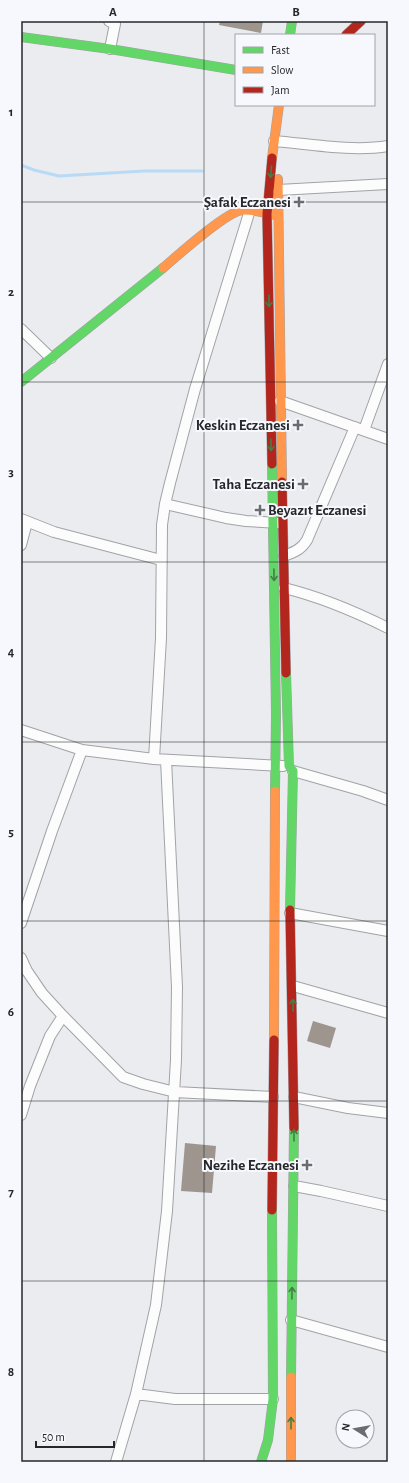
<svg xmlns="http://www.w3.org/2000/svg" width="409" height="1483" font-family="'Alegreya Sans',sans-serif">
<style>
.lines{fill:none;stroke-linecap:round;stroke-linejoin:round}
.stream{stroke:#b8daf5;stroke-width:3}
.building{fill:#9e958e}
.street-casing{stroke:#a2a3a6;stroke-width:12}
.fast-casing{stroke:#a2a3a6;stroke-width:10}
.slow-casing{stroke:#a2a3a6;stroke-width:10}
.jam-casing{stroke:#a2a3a6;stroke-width:10}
.street{stroke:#fcfcfd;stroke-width:10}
.fast{stroke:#63d668;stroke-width:9}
.slow{stroke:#ff974d;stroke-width:9}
.jam{stroke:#b3261e;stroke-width:9}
.oneway{stroke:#447e48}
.grid{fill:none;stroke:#262729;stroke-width:1;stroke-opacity:0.55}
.poi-dot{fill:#6b6c6f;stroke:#f6f8fe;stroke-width:1.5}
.labels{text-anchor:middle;stroke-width:4;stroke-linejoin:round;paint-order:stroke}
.poi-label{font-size:15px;font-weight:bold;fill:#262729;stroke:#f6f8fe;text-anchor:end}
.neatline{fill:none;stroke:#262729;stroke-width:1.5}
.grid-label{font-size:13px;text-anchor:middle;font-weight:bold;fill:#262729}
</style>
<rect width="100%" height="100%" fill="#eaecf0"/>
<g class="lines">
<path class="stream" d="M21 165 34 170 59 176 144 171H202"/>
</g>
<path class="building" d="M220 21H263L261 33 219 25Z
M313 1021 336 1028 330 1048 307 1041Z
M185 1143 216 1146 212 1193 181 1191Z"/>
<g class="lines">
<g class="street-casing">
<path id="street" d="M109 21 115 24 110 49
M274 141C310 144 352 152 388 146
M278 190 388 184
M21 329 51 358
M280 401 388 439
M364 430 388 364
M165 504 226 518 246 521 279 523
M21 519 54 532 161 560
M21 545 27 522
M284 556C294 552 301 550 307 540L355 427
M284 588C321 597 354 611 388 628
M21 730 82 750 154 759 283 766
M154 759 161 638 162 525 165 504 170 483 195 389 250 210
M293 771 363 791 388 800
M290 913 388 931
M21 923 52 831 82 750
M21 958 27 971 42 993 63 1016 123 1077 143 1084 175 1092 273 1097
M293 986 388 1013
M294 1097 348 1108 388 1113
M21 1115 30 1086 50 1036 63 1016
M294 1186 321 1191 388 1206
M291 1320 388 1347
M136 1394 175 1399H273
M116 1462 136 1394 156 1305 167 1211 176 1060 177 987 166 760"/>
</g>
<g class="fast-casing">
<path id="fast" d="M290 35 292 21
M21 37 110 49 236 70
M21 382 163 268
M272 464 276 714 275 791
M286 673 289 766 293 771 290 910
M291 1377 294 1128
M261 1462 268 1440 273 1399 272 1210"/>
</g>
<g class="slow-casing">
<path id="slow" d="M272 158 279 105
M278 179 282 482
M163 268C177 256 226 212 242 210 253 209 264 213 275 215
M274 1040 275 791
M291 1377V1462"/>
</g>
<g class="jam-casing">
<path id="jam" d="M346 35 361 21
M272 464 267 214 272 158
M282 482 286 673
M290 910 294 1128
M272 1210 274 1040"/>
</g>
<use href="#street" class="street"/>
<use href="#fast" class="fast"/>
<use href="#slow" class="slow"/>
<use href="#jam" class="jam"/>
</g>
<defs><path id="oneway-shaft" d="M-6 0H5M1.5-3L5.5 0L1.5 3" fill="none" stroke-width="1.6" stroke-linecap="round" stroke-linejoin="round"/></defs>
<g class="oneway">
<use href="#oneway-shaft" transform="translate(271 172) rotate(95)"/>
<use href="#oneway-shaft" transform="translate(269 301) rotate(90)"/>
<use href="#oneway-shaft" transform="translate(271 445) rotate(89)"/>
<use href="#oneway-shaft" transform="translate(274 575) rotate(89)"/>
<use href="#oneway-shaft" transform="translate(293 1005) rotate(-91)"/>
<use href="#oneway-shaft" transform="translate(294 1135) rotate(-90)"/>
<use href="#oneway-shaft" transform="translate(292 1293) rotate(-89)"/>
<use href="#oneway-shaft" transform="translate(291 1423) rotate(-90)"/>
</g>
<path class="grid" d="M204 21V1462M21 202H388M21 382H388M21 562H388M21 742H388M21 921H388M21 1101H388M21 1281H388"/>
<g class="poi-dot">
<path d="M297 196h4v4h4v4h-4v4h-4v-4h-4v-4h4z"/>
<path d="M296 419h4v4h4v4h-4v4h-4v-4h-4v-4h4z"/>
<path d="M301 478h4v4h4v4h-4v4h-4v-4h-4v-4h4z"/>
<path d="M258 504h4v4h4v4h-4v4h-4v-4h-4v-4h4z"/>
<path d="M305 1159h4v4h4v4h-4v4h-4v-4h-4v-4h4z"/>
</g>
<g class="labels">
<g class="poi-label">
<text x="291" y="207">Şafak Eczanesi</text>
<text x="290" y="430">Keskin Eczanesi</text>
<text x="295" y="489">Taha Eczanesi</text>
<text x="268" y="515" text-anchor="start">Beyazıt Eczanesi</text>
<text x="299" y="1170">Nezihe Eczanesi</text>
</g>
</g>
<rect width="409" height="1483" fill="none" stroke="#f6f8fe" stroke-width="44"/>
<rect x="235" y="34" width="140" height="72" fill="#f6f8fe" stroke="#a3a4a9"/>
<rect x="243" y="47" width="20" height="6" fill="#63d668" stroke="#a3a4a9"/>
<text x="271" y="54" font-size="12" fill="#262729">Fast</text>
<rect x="243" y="67" width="20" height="6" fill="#ff974d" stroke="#a3a4a9"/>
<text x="271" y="74" font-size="12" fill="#262729">Slow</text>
<rect x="243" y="87" width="20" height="6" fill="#b3261e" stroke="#a3a4a9"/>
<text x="271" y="94" font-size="12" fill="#262729">Jam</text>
<g transform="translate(355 1429) rotate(281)"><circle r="19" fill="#f6f8fe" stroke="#a3a4a9"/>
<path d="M0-3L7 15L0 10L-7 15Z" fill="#6b6c6f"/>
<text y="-6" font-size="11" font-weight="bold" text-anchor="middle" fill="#262729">N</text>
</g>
<path d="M36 1441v6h78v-6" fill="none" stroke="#262729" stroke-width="2"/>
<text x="42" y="1441" font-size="12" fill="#262729" stroke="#f6f8fe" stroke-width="3" paint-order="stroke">50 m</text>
<rect x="22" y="22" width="365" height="1439" class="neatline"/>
<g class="grid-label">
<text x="113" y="16">A</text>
<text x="296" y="16">B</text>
<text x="11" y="116">1</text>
<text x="11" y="296">2</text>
<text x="11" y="476">3</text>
<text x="11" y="656">4</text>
<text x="11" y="836">5</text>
<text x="11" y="1016">6</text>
<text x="11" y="1196">7</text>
<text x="11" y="1376">8</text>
</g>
</svg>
